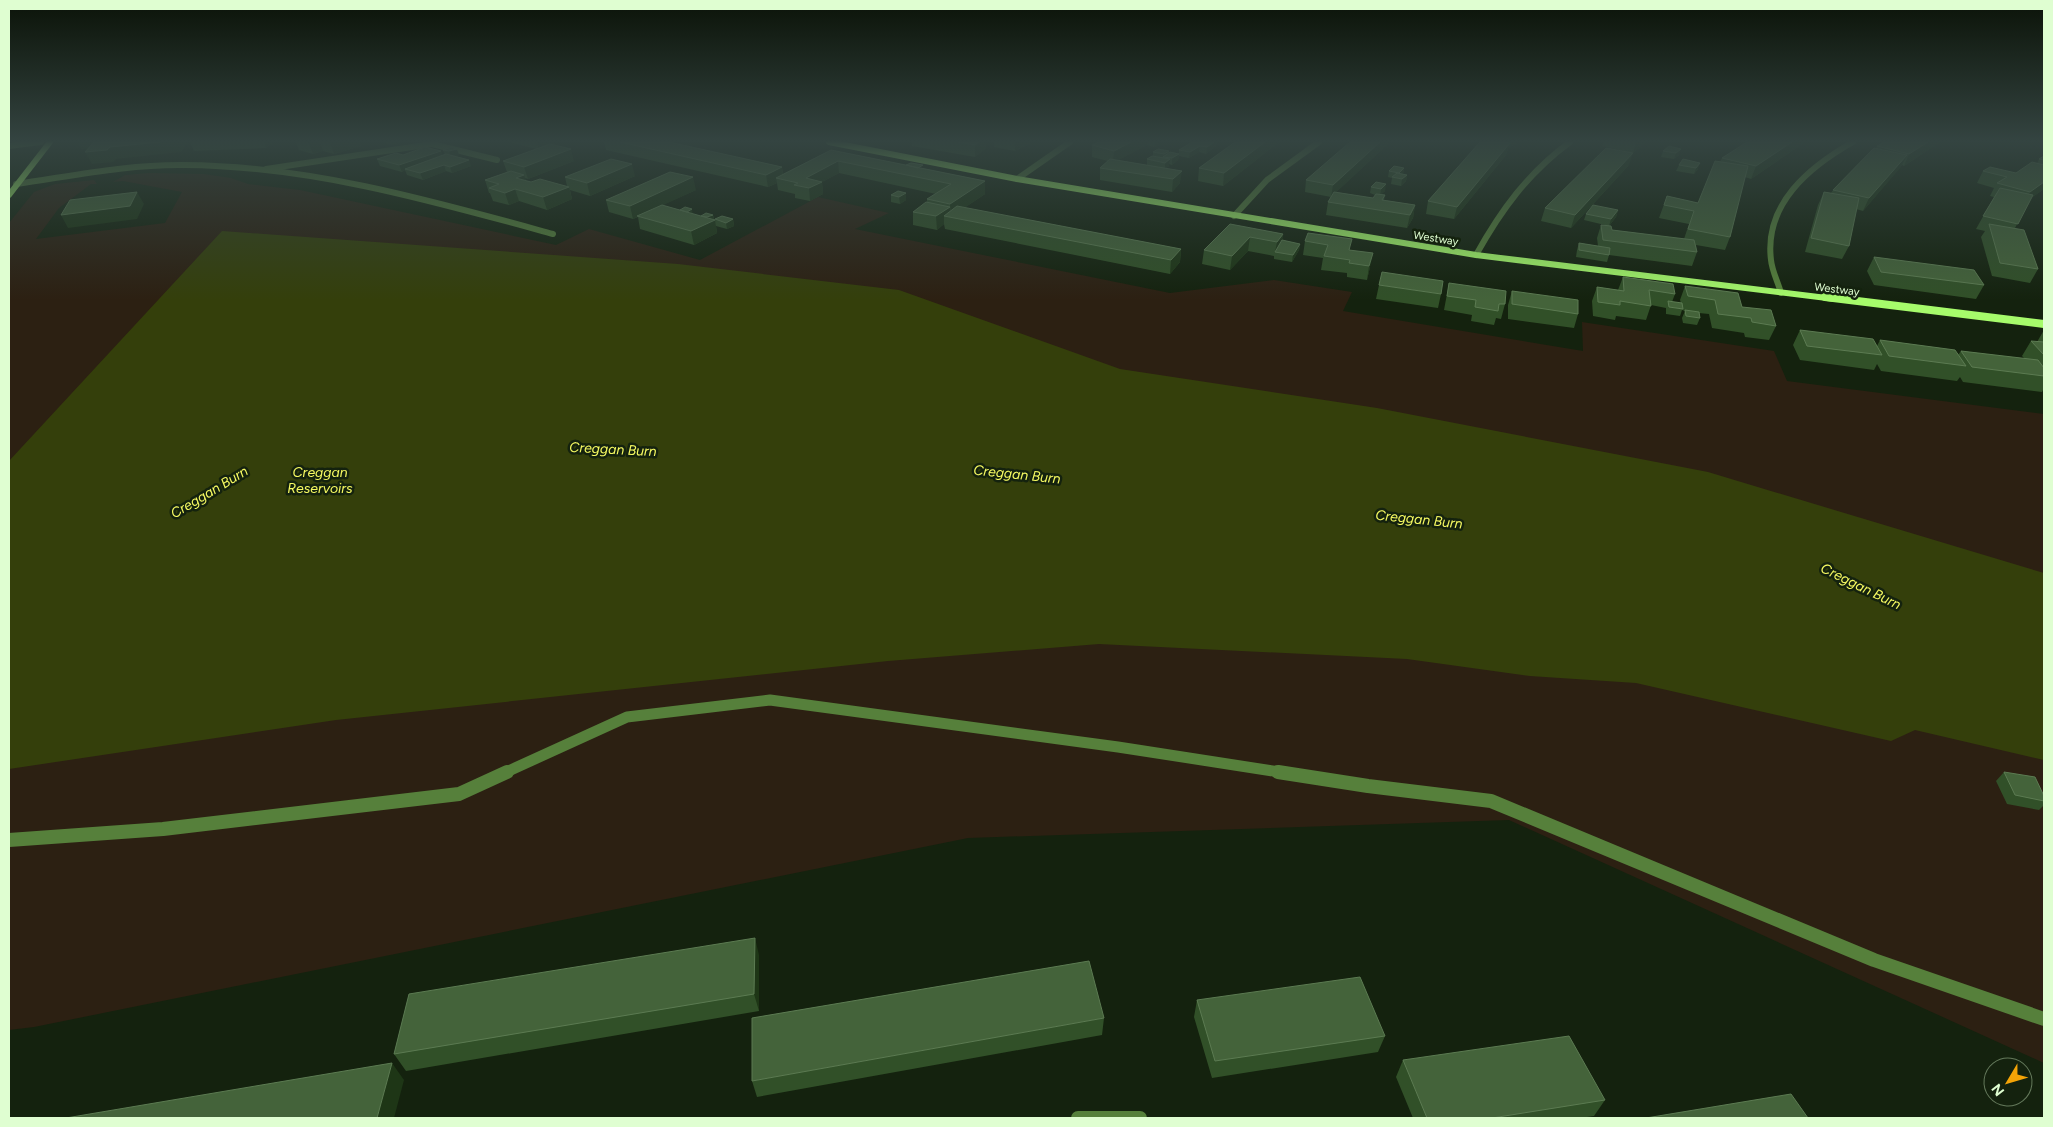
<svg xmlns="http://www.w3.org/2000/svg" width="2053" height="1127" font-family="Figtree,sans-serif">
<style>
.green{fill:#2c2012}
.water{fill:#343f0b}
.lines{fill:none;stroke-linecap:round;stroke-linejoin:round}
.lane{stroke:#56803b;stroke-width:6}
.street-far2{stroke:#56803b;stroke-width:6}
.street-far1{stroke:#56803b;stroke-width:11}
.street{stroke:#56803b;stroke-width:14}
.secondary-far1{stroke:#a6fb6b;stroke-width:6}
.secondary{stroke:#a6fb6b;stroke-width:8}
.wall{fill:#315028}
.shaded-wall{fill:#1e3616}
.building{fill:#44633a;stroke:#5c7b52}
.labels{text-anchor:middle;stroke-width:5;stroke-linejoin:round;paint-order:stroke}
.far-street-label{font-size:11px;fill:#dffed1;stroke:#14220e}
.water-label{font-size:14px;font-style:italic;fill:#f7fb62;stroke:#14220e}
</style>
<rect width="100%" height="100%" fill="#14220e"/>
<path class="green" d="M149 173 204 174 231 178 248 184 300 190 556 245 589 229 700 260 818 197 889 213 855 229 1170 293 1274 280 1352 292 1343 311 1583 351 1582 322 1774 351 1787 381 2044 414V1063L1509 820 968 838 34 1027 9 1030V223L34 192 55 184 94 180 97 184H91L59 208 36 239 165 223 182 192 123 181 113 182 125 175Z"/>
<path class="water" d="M222 231 678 264 899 290 1120 369 1377 408 1708 472 2044 573V760L1915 730 1891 741 1636 683 1530 676 1407 659 1099 644 888 661 336 720 9 769V461Z"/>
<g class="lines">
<path class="lane" d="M266 169 432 144 497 160"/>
<path class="street-far2" d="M9 146 41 142
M1017 179 1070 142
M16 184C72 176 129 164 185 165 311 166 433 201 553 234
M1234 216 1267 180 1319 142
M1476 255C1501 210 1528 173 1570 142
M1781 293C1778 282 1772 271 1771 260 1764 204 1809 167 1853 142"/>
<path class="street-far1" d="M504 773 627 717 770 700 1118 747 1286 773"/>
<path class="street" d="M1278 772 1368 786 1491 801 1874 960 2044 1019
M9 840 163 829 459 794 507 772
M1078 1118H1140"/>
<path class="secondary-far1" d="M829 142 1017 179 1476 255 1835 299
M9 195 50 142"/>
<path class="secondary" d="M1825 297 2044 324"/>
</g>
<path class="wall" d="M190 142H273L266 148 194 151Z
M296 142H359L361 146 334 154 323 151 313 154 299 150Z
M382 142H400L392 145Z
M509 142H558L553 144 574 161 528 179 525 178 526 181 531 182 567 186 565 177 635 176 590 196 570 190 572 199 547 210 519 201 509 205 493 201 490 193H489L485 180 507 172 503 161 536 149Z
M604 142H669L782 167 783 174 831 150 985 181V194L964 208 1181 249 1180 262 1170 274 945 229 944 224 937 230 913 225V212L927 202V199L936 194 839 173 822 182 823 194 810 201 795 198V194L778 190 777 183 768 187 606 150Z
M912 142H986V148L975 157 912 146Z
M994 142H1033L1015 151 994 147Z
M1099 142H1159V145L1154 147 1147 145 1118 160 1147 165V159L1153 156V152L1169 151V153L1179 154V150L1192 142H1217L1216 146 1206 154 1199 152 1189 158 1179 156 1178 160 1172 165 1169 164V166L1166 168 1180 183 1172 192 1100 180V168L1108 161 1092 157V145Z
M1235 142H1279L1223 186 1198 181 1199 168Z
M1479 142H1519L1508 148 1506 155 1454 219 1426 214 1428 201 1480 142Z
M1604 142H1646L1633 153 1602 146Z
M1805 142 1751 179 1745 177 1730 237 1725 250 1696 245 1697 252 1692 266 1609 255 1607 262 1576 257 1577 250 1579 243 1598 246 1597 238 1601 225 1612 230 1684 239 1689 224 1659 218 1667 196 1698 203 1722 158Z
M1940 142 1904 166 1902 165 1863 211 1856 209 1849 246 1842 259 1805 252 1818 205 1824 192 1831 193 1833 190 1876 149 1877 146Z
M1388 144 1336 192 1373 198 1375 195 1370 193 1371 187 1376 182 1385 191 1381 194 1385 195 1384 200 1415 205 1413 218 1407 228 1326 215 1328 202 1331 197 1305 192 1306 180Z
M1669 146 1679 155 1674 159 1661 157 1663 151Z
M451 147 459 155 454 156 471 166 452 173 446 171 423 180 407 175 405 170 402 172 380 166 377 159 403 155H445L443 150Z
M2044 156V189L2031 198 2015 228 2038 269 2030 283 1992 276 1981 237 1985 231 1976 229 1994 197 1990 196 1994 188 1977 183 1983 171 2016 173 2037 164 2039 159Z
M1683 159 1698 169 1694 174 1676 171 1679 165Z
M1629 165 1571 228 1541 221 1545 208Z
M1404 168 1403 174 1407 175 1406 181 1401 186 1391 184 1392 178 1388 177 1389 171Z
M696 190 662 205 680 210 692 209V214L701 216 713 215 714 219H733L734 226 727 229 716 226 717 233 694 245 640 229 638 217 633 219 609 212 606 200Z
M898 191 906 200 900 204 891 202V195Z
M1618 210 1616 217 1609 226 1584 220 1586 214Z
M1230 224 1283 234 1282 240 1300 244 1299 250 1292 262 1274 259V256L1248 251 1230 270 1202 264 1204 250Z
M1308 233 1350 250 1370 267 1367 280 1347 277V273L1321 270 1323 258 1303 255 1305 241Z
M1874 257 1984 285 1976 299 1874 285 1867 271Z
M1623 277 1675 294 1672 302 1681 303 1680 300 1685 286 1742 307 1776 326 1769 340 1745 337 1744 333 1712 328 1709 314 1699 313 1700 318 1697 325 1683 323 1682 318 1685 311 1682 310 1680 316 1666 314V308L1651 305 1646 320 1616 316 1615 320 1593 316 1592 301 1597 287 1618 290Z
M1449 283 1505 304 1501 319 1496 318 1494 325 1471 321 1472 315 1444 310Z
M1379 285 1441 294 1438 308 1376 299Z
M1512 291 1578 314 1574 328 1508 319V305Z
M1800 330 1877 346 1880 340 1958 355 1961 351 2025 359 2022 356 2031 341 2037 342 2044 330V388L2042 392 1963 382 1960 377 1957 381 1881 371 1877 364 1874 370 1800 360 1793 345Z
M2004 772 2044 796V805L2039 810 2007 804 1996 781Z
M759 955V1011L406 1071 394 1054Z
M1197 1000 1385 1036 1378 1052 1212 1078 1194 1017Z
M1104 1018 1102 1035 757 1097 752 1081Z
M1403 1060 1605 1100 1594 1116 1580 1118H1413L1396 1077Z"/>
<path class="shaded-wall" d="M77 142H107L104 147 81 149Z
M160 142H187L188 143 181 152 116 159 113 162 92 164 85 152 110 147Z
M264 142H273L266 148Z
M308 142H320L323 151 313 154Z
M330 142H359L361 146 334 154Z
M391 142H400L392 145Z
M537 142H558L539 150Z
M979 142H986V148L975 157V145Z
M1015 142H1033L1015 151Z
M1131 142H1147V145L1113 163 1114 151Z
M1155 142H1159V145L1154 147Z
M1214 142H1217L1216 146 1206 154 1207 147Z
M1265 142H1279L1223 186 1224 173Z
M1380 142H1388V144L1331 197 1333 185Z
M1509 142H1519L1508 148 1506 155 1454 219 1457 207 1508 145Z
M1636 142H1646L1633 153Z
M1792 142H1805L1751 179 1756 166Z
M1928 142H1940L1904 166 1909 154Z
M1200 146 1199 152 1189 158 1190 152Z
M457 149 459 155 451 158 449 151Z
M571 149 574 161 528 179 524 167Z
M1681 149 1679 155 1674 159 1676 153Z
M441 151 443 157 405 169V170L402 172 399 165Z
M1633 153 1629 165 1571 228 1575 215Z
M1179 154 1178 160 1172 165V158Z
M1907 155 1901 167 1863 211 1869 198Z
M1170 159 1169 166 1165 169V163Z
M469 160 471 166 452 173 450 167Z
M838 161 839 173 822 182 823 194 810 201 809 188 806 178Z
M1700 163 1698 169 1694 174 1696 168Z
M632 164 635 176 590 196 587 183Z
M444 165 446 171 423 180 420 173Z
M782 167 783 179 776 178 777 183 768 187 766 175Z
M1404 168 1403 174 1398 179 1399 173Z
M1182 171 1180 183 1172 192 1173 179Z
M524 175 528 187 519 190 516 178Z
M1407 175 1406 181 1401 186 1402 179Z
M693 177 696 190 633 219 630 206Z
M985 181V194L951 217 950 204Z
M2044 182V189L2023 204 2030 192Z
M1386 184 1385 191 1380 196 1381 189Z
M569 187 572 199 547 210 543 197Z
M515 189 519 201 509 205 505 193Z
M137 192 144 204 137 219 68 228 61 215Z
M906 193V200L900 204 899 197Z
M1415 205 1413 218 1407 228 1410 215Z
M950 207V217L944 216V224L937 230 936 216Z
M692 209 693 216 687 212Z
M1618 210 1616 217 1609 226 1611 219Z
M713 215 714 220H715L717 233 694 245 691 231 707 217Z
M733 219 734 226 727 229 726 223Z
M1283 234 1281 247 1275 252 1277 242Z
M1250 237 1248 251 1230 270 1232 256Z
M1300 244 1299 250 1292 262 1293 255Z
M1181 249 1180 262 1170 274 1171 260Z
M1373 253 1370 267 1367 280 1369 266Z
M755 938 759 955V1011L754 994Z
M392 1063 404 1080 394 1118H377Z"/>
<path class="building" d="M94 142H160L110 147 107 150 85 152Z
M620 142H669L782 167 766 175Z
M958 142H979L975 145Z
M1099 142H1131L1114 151 1092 145Z
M1192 142H1214L1207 147 1200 146 1190 152 1179 150Z
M1235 142H1265L1224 173 1199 168Z
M1350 142H1380L1333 185 1306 180Z
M1480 142H1504L1510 143 1457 207 1428 201Z
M1747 142H1792L1756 166 1722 158Z
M1884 142H1928L1909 154 1877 146Z
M550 144 571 149 524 167 503 161Z
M1669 146 1681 149 1676 153 1663 151Z
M425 147 441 151 399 165 377 159 396 153 403 155Z
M451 147 457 149 449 151 443 150Z
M1606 148 1633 153 1575 215 1545 208Z
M1874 148 1907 155 1869 198 1833 190Z
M1158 149 1169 151 1164 154 1153 152Z
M831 150 985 181 950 204 927 199 951 184 838 161 806 178 822 182 809 188 794 185 798 183 776 178Z
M1170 152 1179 154 1172 158 1163 157Z
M446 154 469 160 450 167 444 165 420 173 405 169Z
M1152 156 1170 159 1165 163 1147 159Z
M2044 156V160L2039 159Z
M611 159 632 164 587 183 565 177Z
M1110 159 1182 171 1173 179 1100 168Z
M1683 159 1700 163 1696 168 1679 165Z
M1715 161 1748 166 1730 237 1688 229 1694 211 1664 205 1667 196 1698 203Z
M2032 162 2044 165V182L2030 192 1997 183 2007 177 1983 171 1990 167 2016 173Z
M911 163 923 165 918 168 906 165Z
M1394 166 1404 168 1399 173 1389 171Z
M511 171 524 175 516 178 531 182 540 179 569 187 543 197 515 189 505 193 489 188 499 184 485 180Z
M670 172 693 177 630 206 606 200Z
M1397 173 1407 175 1402 179 1392 177Z
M1376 182 1386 184 1381 189 1371 187Z
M2000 188 2033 195 2018 224 1983 216Z
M898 191 906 193 899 197 891 195Z
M137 192 130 206 61 215 70 200Z
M1334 192 1373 198 1376 194 1385 195 1382 200 1415 205 1410 215 1328 202Z
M1824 192 1859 198 1849 246 1811 238Z
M926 202 950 207 936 216 913 212Z
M662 205 715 220 691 231 637 216Z
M1593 205 1618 210 1611 219 1586 214Z
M957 206 1181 249 1171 260 944 216Z
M685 207 692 209 687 212 680 210Z
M706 213 713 215 707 217 701 216Z
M722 216 733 219 726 223 715 219Z
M1230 224 1283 234 1277 242 1250 237 1232 256 1204 250Z
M1989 224 2024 230 2038 269 2000 263Z
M1601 225 1611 226 1612 230 1694 240 1697 252 1603 240Z
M1308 233 1352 239 1349 250 1373 253 1369 266 1349 263 1350 260 1324 256 1328 245 1305 241Z
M1282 240 1300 244 1293 255 1275 252Z
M1579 243 1610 248 1609 255 1579 250Z
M1874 257 1974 270 1984 285 1881 272Z
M1382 272 1443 281 1441 294 1379 285Z
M1623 277 1673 284 1675 294 1649 290 1651 306 1620 301V305L1598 302 1597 287 1624 291Z
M1449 283 1506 291 1505 304H1499L1498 311 1475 307 1476 300 1447 296Z
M1685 286 1738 293 1742 307 1771 310 1776 326 1752 322 1751 318 1718 314 1715 300 1688 296Z
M1512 291 1578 300V314L1512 304Z
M1668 301 1682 303 1683 309 1669 307Z
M1685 310 1699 312 1700 318 1686 316Z
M1800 330 1873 339 1882 355 1807 346Z
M1880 340 1955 350 1966 366 1889 356Z
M2031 341 2044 342V355Z
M1961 351 2038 360 2044 368V376L1972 367Z
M2004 772 2035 777 2044 796V801L2015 795Z
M755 938 754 994 394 1054 409 994Z
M1089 961 1104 1018 752 1081V1018Z
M1360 977 1385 1036 1215 1061 1197 1000Z
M1569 1036 1605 1100 1492 1118H1427L1403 1060Z
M392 1063 377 1118H66Z
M1791 1094 1808 1118H1646Z"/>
<linearGradient id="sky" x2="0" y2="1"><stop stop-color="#0b1308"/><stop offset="0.47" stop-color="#344441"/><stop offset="1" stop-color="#344441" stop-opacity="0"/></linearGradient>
<rect width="2053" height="300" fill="url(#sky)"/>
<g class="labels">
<g class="far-street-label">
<text transform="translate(1436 238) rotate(9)" y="4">Westway</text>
<text transform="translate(1837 289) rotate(7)" y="4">Westway</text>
</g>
<g class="water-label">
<text transform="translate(613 449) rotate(3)" y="5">Creggan Burn</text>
<text x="320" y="477">Creggan<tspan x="320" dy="16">Reservoirs</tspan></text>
<text transform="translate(1017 474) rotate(6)" y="5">Creggan Burn</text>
<text transform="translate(209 492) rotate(-31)" y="5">Creggan Burn</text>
<text transform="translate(1419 519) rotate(6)" y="5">Creggan Burn</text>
<text transform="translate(1861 586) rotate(26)" y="5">Creggan Burn</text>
</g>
</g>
<rect width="2053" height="1127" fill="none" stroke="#dffed1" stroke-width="20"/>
<g transform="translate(2008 1082) rotate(232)"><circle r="24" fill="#14220e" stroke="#657a5c"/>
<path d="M0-4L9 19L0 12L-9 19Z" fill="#f4a407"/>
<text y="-8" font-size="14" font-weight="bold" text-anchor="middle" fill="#dffed1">N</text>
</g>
</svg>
